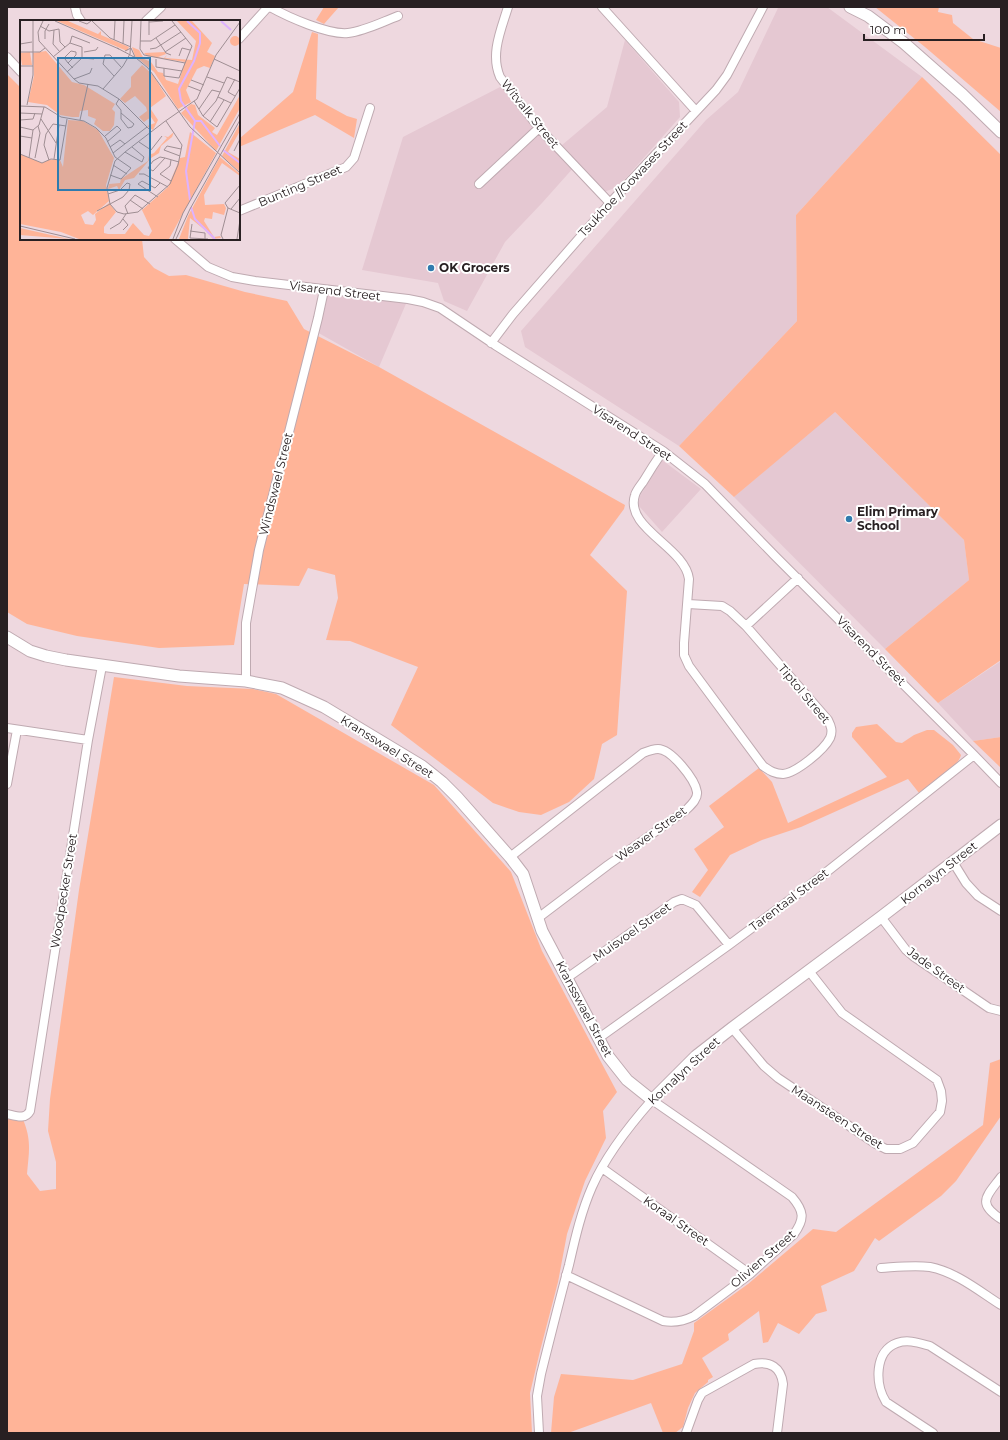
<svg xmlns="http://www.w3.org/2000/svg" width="1008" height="1440" font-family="Montserrat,sans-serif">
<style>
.built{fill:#e5c8d2}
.green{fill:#ffb498}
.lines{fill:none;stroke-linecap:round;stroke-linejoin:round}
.street-casing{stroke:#bfaab1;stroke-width:10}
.secondary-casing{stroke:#bfaab1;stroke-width:13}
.street{stroke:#fff;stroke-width:8}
.secondary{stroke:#fff;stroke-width:11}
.poi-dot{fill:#307bae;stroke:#fff;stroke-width:1.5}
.labels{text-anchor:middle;stroke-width:4;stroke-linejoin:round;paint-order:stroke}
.street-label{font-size:12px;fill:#282022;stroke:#fff}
.poi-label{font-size:12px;font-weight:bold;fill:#282022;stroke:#fff;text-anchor:start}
.inset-river{fill:none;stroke:#deb2ff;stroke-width:2}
.inset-road{fill:none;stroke:#9f8e93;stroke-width:1}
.view{fill:#307bae;fill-opacity:0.15;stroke:#307bae;stroke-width:2}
.inset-edge{fill:none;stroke:#282022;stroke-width:2}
</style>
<rect width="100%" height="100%" fill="#eed8df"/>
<path class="built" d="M782 7H827L922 77 796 215 797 321 679 446 525 347 521 331 706 120 738 92 778 8Z
M625 40 679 102 680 117 618 187 601 193 575 166 542 203 505 242 467 311 444 301 438 283 362 270 403 137 502 86 540 136 555 151 607 107Z
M324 290 408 299 379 367 315 331Z
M834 411 964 540 969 580 885 649 734 497Z
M662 460 701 489 662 532 638 505 640 496Z
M1001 661V737L973 741 938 703Z"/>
<path class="green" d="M324 7H339L324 24 316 20Z
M875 7H939L938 12 952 15 953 23 973 39 1001 48V112L925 47Z
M312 32 318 34 316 99 347 116 357 119 354 138 315 115 239 147V139L293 92Z
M7 74 21 88V239H142L144 257 154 268 169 276 186 275 245 292 287 301 304 329 379 367 625 505 624 509 590 555 627 591 617 735 602 744 594 779 569 802 541 815 519 812 493 803 391 725 418 667 350 641 326 640 338 598 335 575 308 568 299 586 244 584 234 645 159 648 77 636 27 624 7 612Z
M922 77 1001 155V660L938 703 885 649 969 580 964 540 835 412 734 497 679 446 797 321 796 215Z
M114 677 187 686 253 689 276 694 434 785 511 872 542 951 617 1092 603 1111 606 1138 585 1181 567 1234 558 1282 540 1351 530 1393 532 1433H7V1114L22 1117C32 1140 29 1151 27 1174L40 1191 56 1189V1162L48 1131 50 1099 79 890Z
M877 724 896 742 902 743 914 735 927 730H934L953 745 961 755C958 768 929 785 919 793L908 779 801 827 762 840 730 855 700 897 692 892 708 870 694 849 724 827 709 806 759 768 772 782 788 823 887 777 852 737V733L856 727Z
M1001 737V768L973 741Z
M1001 1059V1116L956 1181 941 1196 879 1241 875 1238 854 1271 821 1286 827 1311 816 1314 799 1334 778 1323 768 1342 763 1343 759 1311 728 1334 729 1340 702 1358 713 1377 708 1380V1382L695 1393 688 1408 683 1427 675 1433H663L651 1403 568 1433H551L554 1397 561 1374 633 1380 682 1364 694 1331V1323L748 1284 813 1229 836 1232 983 1125 990 1063Z"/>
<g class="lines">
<g class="street-casing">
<path id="street" d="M75 7 77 15 81 21
M270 7C288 17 328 35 348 33 365 31 382 22 398 16
M508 7C501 30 490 54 500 77L539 128 610 203
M602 7 696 111
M146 21 161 7
M239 39 268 7
M7 57 21 72
M479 184 539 128
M239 211 346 167 354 158 370 108
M175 239 208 267 232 277 255 281 408 299 423 302 440 308 495 345 663 451 705 484 775 556 974 755 1001 783
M491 343 513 314 610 203 716 90 727 75 763 7
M663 451C656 461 649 472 643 482 640 486 636 491 635 495 624 528 685 547 689 579L684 643V655L689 666 763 766C769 770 774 774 783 774 796 773 824 750 830 738 833 731 831 726 828 720L746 626 730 611 722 606 688 604
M746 626 798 578
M246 681V623L259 550 318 318 324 290
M7 728 88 740
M7 784 17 730
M510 857 643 753C648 751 653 749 658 749 671 749 695 779 697 792 698 799 691 805 686 810L608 865 538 918
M953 862 966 883 978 896 1001 911
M881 917 906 950 913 956 989 1008 1001 1011
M567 978 674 902 682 899 696 905 729 945
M732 1028 764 1066 778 1078 876 1144 886 1149H900L913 1143 940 1112 942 1101 941 1091 937 1080 842 1013 809 971
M599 1038 729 945 819 878 974 755
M7 1114C16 1116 25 1120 30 1111L88 740 102 666
M602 1168 750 1274
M1001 1177C987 1196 976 1203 1001 1219
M881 1268C897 1267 914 1265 930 1267 956 1272 979 1291 1001 1305
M539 1433 537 1396 541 1374C550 1338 559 1302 569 1265 575 1239 581 1212 592 1187 606 1155 629 1126 652 1100L792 1197C804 1211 805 1219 794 1234L750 1274 694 1316C684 1321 674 1323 663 1321L566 1275
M686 1433 698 1400 702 1393 754 1364C770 1361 781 1367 783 1384L777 1433
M933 1433 886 1402C875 1385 874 1351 897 1343 908 1339 919 1343 930 1346L1001 1392"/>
</g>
<g class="secondary-casing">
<path id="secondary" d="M850 7 868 16 904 43 963 95 1001 132
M7 637 30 651 46 656 66 660 179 676 246 681 282 688 324 707 422 766 442 782 457 797 510 857 523 874 542 931 608 1056 627 1080 652 1100 696 1056 732 1028 881 917 1001 825"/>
</g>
<use href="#street" class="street"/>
<use href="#secondary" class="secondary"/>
</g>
<g class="poi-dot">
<circle cx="431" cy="268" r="4"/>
<circle cx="849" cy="519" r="4"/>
</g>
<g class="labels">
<g class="street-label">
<text transform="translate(530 114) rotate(51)" y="4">Witvalk Street</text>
<text transform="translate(633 179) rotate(-47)" y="4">Tsukhoe //Gowases Street</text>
<text transform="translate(300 186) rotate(-23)" y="4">Bunting Street</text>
<text transform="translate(335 291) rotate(7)" y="4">Visarend Street</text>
<text transform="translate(632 433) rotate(33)" y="4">Visarend Street</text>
<text transform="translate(276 484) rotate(-76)" y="4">Windswael Street</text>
<text transform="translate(871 651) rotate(45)" y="4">Visarend Street</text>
<text transform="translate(804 694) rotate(50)" y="4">Tiptol Street</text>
<text transform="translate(387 747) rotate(32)" y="4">Kransswael Street</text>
<text transform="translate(651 834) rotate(-36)" y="4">Weaver Street</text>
<text transform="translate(939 873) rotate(-38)" y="4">Kornalyn Street</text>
<text transform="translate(64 891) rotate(-81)" y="4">Woodpecker Street</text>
<text transform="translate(789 900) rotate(-37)" y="4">Tarentaal Street</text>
<text transform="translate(632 932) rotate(-35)" y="4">Muisvoel Street</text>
<text transform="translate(936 970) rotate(36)" y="4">Jade Street</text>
<text transform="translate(584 1009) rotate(62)" y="4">Kransswael Street</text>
<text transform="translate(684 1071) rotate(-43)" y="4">Kornalyn Street</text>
<text transform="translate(837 1117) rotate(33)" y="4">Maansteen Street</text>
<text transform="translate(676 1221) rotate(35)" y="4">Koraal Street</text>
<text transform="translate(763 1259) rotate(-41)" y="4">Olivien Street</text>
</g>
<g class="poi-label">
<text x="439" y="272">OK Grocers</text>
<text x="857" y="516">Elim Primary<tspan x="857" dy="14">School</tspan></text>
</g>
</g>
<g transform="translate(20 20)">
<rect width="220" height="220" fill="#eed8df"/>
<path d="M37 1H48L78 14 81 11V15L109 27 107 31ZM157 1H172L192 23 187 32 195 36 190 48 184 46 177 49 166 70 171 82 158 89 134 52 115 36 112 27 119 30 124 39 131 42 138 52 143 53 146 60 158 64 165 42 127 36 124 33 145 32 146 34 138 37 144 38 147 35 145 38 172 40 176 21ZM210 21a5 5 0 1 1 10 0a5 5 0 1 1-10 0ZM26 31 52 62 64 65 95 84 92 89 95 92 94 105 90 111H83L74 104 76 99 68 96V90L60 91 59 97H52L40 95 27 85 8 82 14 56 13 33ZM10 32 12 45H2L0 33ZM122 45 133 55 146 76 130 88 138 100 133 110 127 106 135 103 131 97 124 102 119 97 127 91 126 87 115 76 105 83 100 79 111 67V57ZM220 75V88L196 131 161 93 171 84 175 85 178 95 195 108 192 112 197 115ZM48 100 63 101 78 110 94 138 86 165 89 181 73 195 68 191 61 195 65 204 73 205 76 200 75 194 89 183 96 192 84 207V213L88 214H105L113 203 124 215 129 216 132 211 122 190 148 167 160 138 165 137 170 112 196 133 149 219H59L41 212 0 204V134L22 143 29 140H40L43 147ZM220 103V111L208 132 220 139V152L202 136ZM154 112 152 117 141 126 139 133 131 138 114 158 105 160 99 170 97 166 88 169 89 164 100 163 101 159 128 141 129 135 134 133 147 118 144 116 148 117ZM200 137 220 154V156L202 143 184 175 185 185 204 184 206 188 204 195 193 192 192 199 185 198 184 201 194 217 200 216 201 218 193 219 185 210 170 198 168 219H159L168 196ZM0 208 31 215 49 219 0 215Z" fill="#ffb498"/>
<path class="inset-river" d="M167 1 180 13V23L174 41 159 69 161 81 175 101 166 151 170 180M201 1 211 10M175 101H181L200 126M203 130 220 143M171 187 175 199 195 219"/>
<path class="inset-road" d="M23 1 18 12 19 21 54 59 59 63 78 66 99 79 132 112M35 1 99 29M59 1 67 4 71 1M72 1 90 18 111 27M121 1 120 29 124 35 165 43M129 2 143 1M20 6 29 11 39 9 40 22 45 27M34 10 33 24 40 32M129 15V1M136 18 146 33 151 35M25 19V11L29 4M94 20 95 1M120 21H131L155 5M50 23 52 16 70 23M0 24 12 22M103 24 104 1M97 28 116 38 128 48 170 107 220 153M130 29 136 28 161 12M105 31 111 28 115 37M0 32H20L25 28M64 32 76 30 78 27M145 32 166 18M159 36 162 28 170 30M33 37 50 23 62 27V38L47 52M62 38 74 39M136 39V47L162 51M194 39 220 51M48 43 56 35V32L51 31 45 37V39L48 43 53 48M0 46H13M144 48V56L159 58 172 26 152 1M94 56 83 44 85 35H90L102 48M187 57 204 63M54 59 70 53 72 48M171 60 184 65M168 66 181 71M83 69 103 46 110 34 112 1M215 76 208 72 215 59M198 77 211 83M99 79 96 84 101 90V99L108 108 112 107 114 104 101 93M174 81 183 96 197 107 220 68M7 85 13 55V1M0 86 25 87 41 97 64 101 76 108 86 118 95 137 111 148 101 159 90 155M179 89 192 70 200 72M0 93 22 94M183 96 196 81 207 57 220 62M21 99 36 123M0 100 13 99 15 93M60 100 68 64M146 101 162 125 158 145 150 164 118 192 104 194 97 192 90 184 87 168 95 141 105 132 144 102 177 79 196 35 220 2M190 102 204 80M0 107 13 110M0 116 12 118M85 116 97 106 101 110 87 122M119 122 131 130 142 116M90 127 100 120 105 124M214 131 220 119M105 132 122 142 124 137 112 127M93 133 127 107M0 134 22 143 31 139 40 140 47 99M160 136 144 130 147 126 161 129M9 138 13 110 19 105 24 87M15 138 20 113 18 106M145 138 133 151 128 148 133 141 140 137 145 138 159 142M34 139 39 105M29 140 24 125 26 114 33 104 46 106M151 140 150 146 140 154 151 161M93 145 107 154M119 154H124L148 167M220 165 205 183 208 188 220 193M138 177 118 164 122 161 135 168 140 163M110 180 123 189M211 189 220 178M77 191 103 177 109 170 110 164 107 163 100 170 88 174M108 194 105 186 115 175 130 184M103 199 108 205 103 210M172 204 170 218 188 219M0 206 55 219M90 209 100 203 106 194M170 211 185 213V219M153 219 163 193 220 93M156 219 170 189 220 100M203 219 201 215 208 188M217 219 220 200"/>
<path class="view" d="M38 38H130V170H38Z"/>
<rect width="220" height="220" class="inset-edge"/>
</g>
<rect width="1008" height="1440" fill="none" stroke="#282022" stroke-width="16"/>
<path d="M864 34v6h120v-6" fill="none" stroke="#282022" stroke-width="2"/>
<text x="870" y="34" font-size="12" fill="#282022" stroke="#ffffff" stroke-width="3" paint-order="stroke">100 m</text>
</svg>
